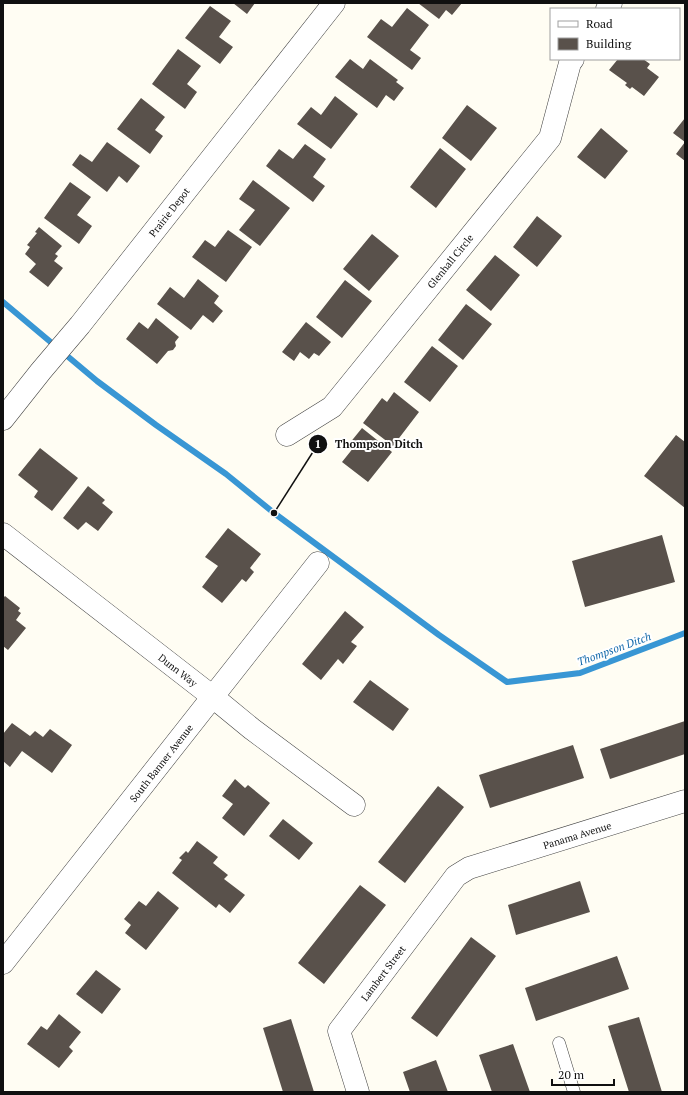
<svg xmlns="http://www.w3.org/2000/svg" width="688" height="1095" font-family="'PT Serif',serif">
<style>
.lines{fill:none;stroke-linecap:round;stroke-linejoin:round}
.stream{stroke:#3896d4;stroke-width:6}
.building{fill:#59514b}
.service-casing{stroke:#434343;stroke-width:13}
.minor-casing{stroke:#434343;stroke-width:23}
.service{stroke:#fff;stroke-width:12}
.minor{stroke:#fff;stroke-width:22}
.labels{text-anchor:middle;stroke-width:4;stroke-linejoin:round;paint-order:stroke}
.street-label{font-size:10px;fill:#101010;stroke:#fff}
.water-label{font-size:11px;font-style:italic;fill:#1167a9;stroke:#fff}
.leader{fill:none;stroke:#101010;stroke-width:1.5}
.callout-dot{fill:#101010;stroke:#fff;stroke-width:1.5}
.mark-label{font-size:12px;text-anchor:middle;font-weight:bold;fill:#fff}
.callout-label{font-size:11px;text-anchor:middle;font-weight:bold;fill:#101010;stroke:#fff;stroke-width:4;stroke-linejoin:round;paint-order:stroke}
</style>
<rect width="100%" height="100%" fill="#fffdf3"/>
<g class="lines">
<path class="stream" d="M3 302 97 381 156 425 226 474 274 513 439 635 507 682 580 673 685 633"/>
</g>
<path class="building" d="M233 3H255L247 14Z
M418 3H462L452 15 446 10 439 19Z
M210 6 231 21 219 37 233 47 220 64 185 38Z
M407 8 429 25 410 50 421 58 412 70 367 37 381 19 392 27Z
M178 49 201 66 187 84 197 92 185 109 152 84Z
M350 59 363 69 370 59 398 80 396 82 404 88 394 101 386 95 377 108 335 77Z
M618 59H643L650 64 647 68 659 77 644 96 632 87 630 89 625 85 627 83 609 70Z
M335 96 358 114 331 149 297 124 311 107 321 115Z
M141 98 165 117 155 130 163 136 150 154 117 129Z
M467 105 497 128 471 161 442 138Z
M685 118V161L676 154 685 142 673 133Z
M601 128 628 151 605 179 577 157Z
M107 142 140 166 127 183 119 176 107 192 72 165 80 154 92 162Z
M305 144 326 159 313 177 325 186 313 202 266 166 279 149 293 159Z
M440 148 466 169 436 208 410 187Z
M253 180 290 208 260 246 239 230 255 210 239 199Z
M70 182 91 197 77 215 92 226 79 244 44 218Z
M537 216 562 236 537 267 513 247Z
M39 227 62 246 55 254 58 256 54 261 63 268 48 287 29 272 36 264 25 254 30 247 27 245 37 233 35 232Z
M228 230 252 247 226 282 192 257 205 240 215 247Z
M372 234 399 256 369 291 343 269Z
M495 255 520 275 491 311 466 290Z
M198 279 219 296 214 303 223 311 213 323 203 315 191 330 157 304 170 287 184 298Z
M345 280 372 301 342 338 316 317Z
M466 304 492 324 463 360 438 340Z
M156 318 179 337 175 342 176 346 173 350 168 351 157 364 126 339 139 322 148 329Z
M306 322 331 342 319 356 314 353 309 359 300 352 294 361 282 352Z
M432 346 458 366 430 402 404 382Z
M394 392 419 412 393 446 363 423 382 398 387 402Z
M362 428 392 452 368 482 342 462 354 447 349 444Z
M676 435 685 442V508L644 476Z
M40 448 78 478 52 511 34 497 38 491 18 475Z
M88 486 105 500 102 503 113 512 98 531 86 522 78 530 63 518Z
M228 528 261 554 250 568 254 572 246 582 242 579 222 603 202 587 218 566 205 557Z
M662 535 675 582 585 607 572 561Z
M5 596 20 608 18 611 21 613 16 620 26 628 8 650 3 646V598Z
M345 611 364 627 351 642 357 646 343 664 338 659 321 680 302 664Z
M370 680 409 709 393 731 353 702Z
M685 721V754L610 779 600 749Z
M12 723 30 736 35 731 43 737 50 729 72 745 52 773 22 751 10 767 3 761V734Z
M573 745 584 778 490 808 479 775Z
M235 779 245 788 248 785 270 803 244 836 222 818 233 804 222 796Z
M438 786 464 807 405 883 378 862Z
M283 819 313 843 299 860 269 836Z
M197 841 218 857 213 863 228 875 224 879 245 895 230 913 219 904 216 908 172 873 182 860 179 858 186 851 188 853Z
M580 881 590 912 516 935 508 905Z
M360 885 386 905 324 984 298 963Z
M158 891 179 908 146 950 125 933 131 925 124 919 139 901 146 906Z
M471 937 496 956 437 1037 411 1018Z
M617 956 629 989 536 1021 525 988Z
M96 970 121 989 102 1014 76 994Z
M59 1014 81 1032 69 1047 73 1051 59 1068 27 1044 41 1026 47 1030Z
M639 1017 662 1092H629L608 1026Z
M291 1019 314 1092H283L263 1028Z
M513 1044 530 1092H492L479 1055Z
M436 1060 448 1092H410L403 1072Z"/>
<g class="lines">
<g class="service-casing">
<path id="service" d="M559 1043 574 1092"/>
</g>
<g class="minor-casing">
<path id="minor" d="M607 9 611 3
M3 419 41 371 80 325 334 3
M287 435 332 407 550 138 570 63 573 59
M3 534 213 697 252 729 354 805
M3 963 318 563
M358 1092 339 1031 456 876 469 868 685 801"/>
</g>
<use href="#service" class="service"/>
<use href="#minor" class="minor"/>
</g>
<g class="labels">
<g class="street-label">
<text transform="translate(169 212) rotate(-52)" y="4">Prairie Depot</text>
<text transform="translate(450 261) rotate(-51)" y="4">Glenhall Circle</text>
<text transform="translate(178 670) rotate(38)" y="4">Dunn Way</text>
<text transform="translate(161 763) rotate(-52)" y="4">South Banner Avenue</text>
<text transform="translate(577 835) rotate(-17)" y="4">Panama Avenue</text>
<text transform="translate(383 973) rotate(-53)" y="4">Lambert Street</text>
</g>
<g class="water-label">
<text transform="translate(614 649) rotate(-20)" y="4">Thompson Ditch</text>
</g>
</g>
<path class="leader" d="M274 513L318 444"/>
<g class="callout-dot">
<circle cx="274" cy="513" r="4"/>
<circle cx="318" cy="444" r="10"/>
</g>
<g class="mark-label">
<text x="318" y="448">1</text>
</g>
<g class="callout-label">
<text x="379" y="448">Thompson Ditch</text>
</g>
<rect width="688" height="1095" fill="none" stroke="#101010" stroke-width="8"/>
<rect x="550" y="8" width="130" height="52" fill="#ffffff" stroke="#9f9f9f"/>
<rect x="558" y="21" width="20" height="6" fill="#ffffff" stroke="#9f9f9f"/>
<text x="586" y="28" font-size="12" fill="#101010">Road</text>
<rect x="558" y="38" width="20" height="12" fill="#59514b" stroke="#9f9f9f"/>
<text x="586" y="48" font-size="12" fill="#101010">Building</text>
<path d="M552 1079v6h62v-6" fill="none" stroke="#101010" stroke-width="2"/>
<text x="558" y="1079" font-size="12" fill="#101010" stroke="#ffffff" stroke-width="3" paint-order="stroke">20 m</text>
</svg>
